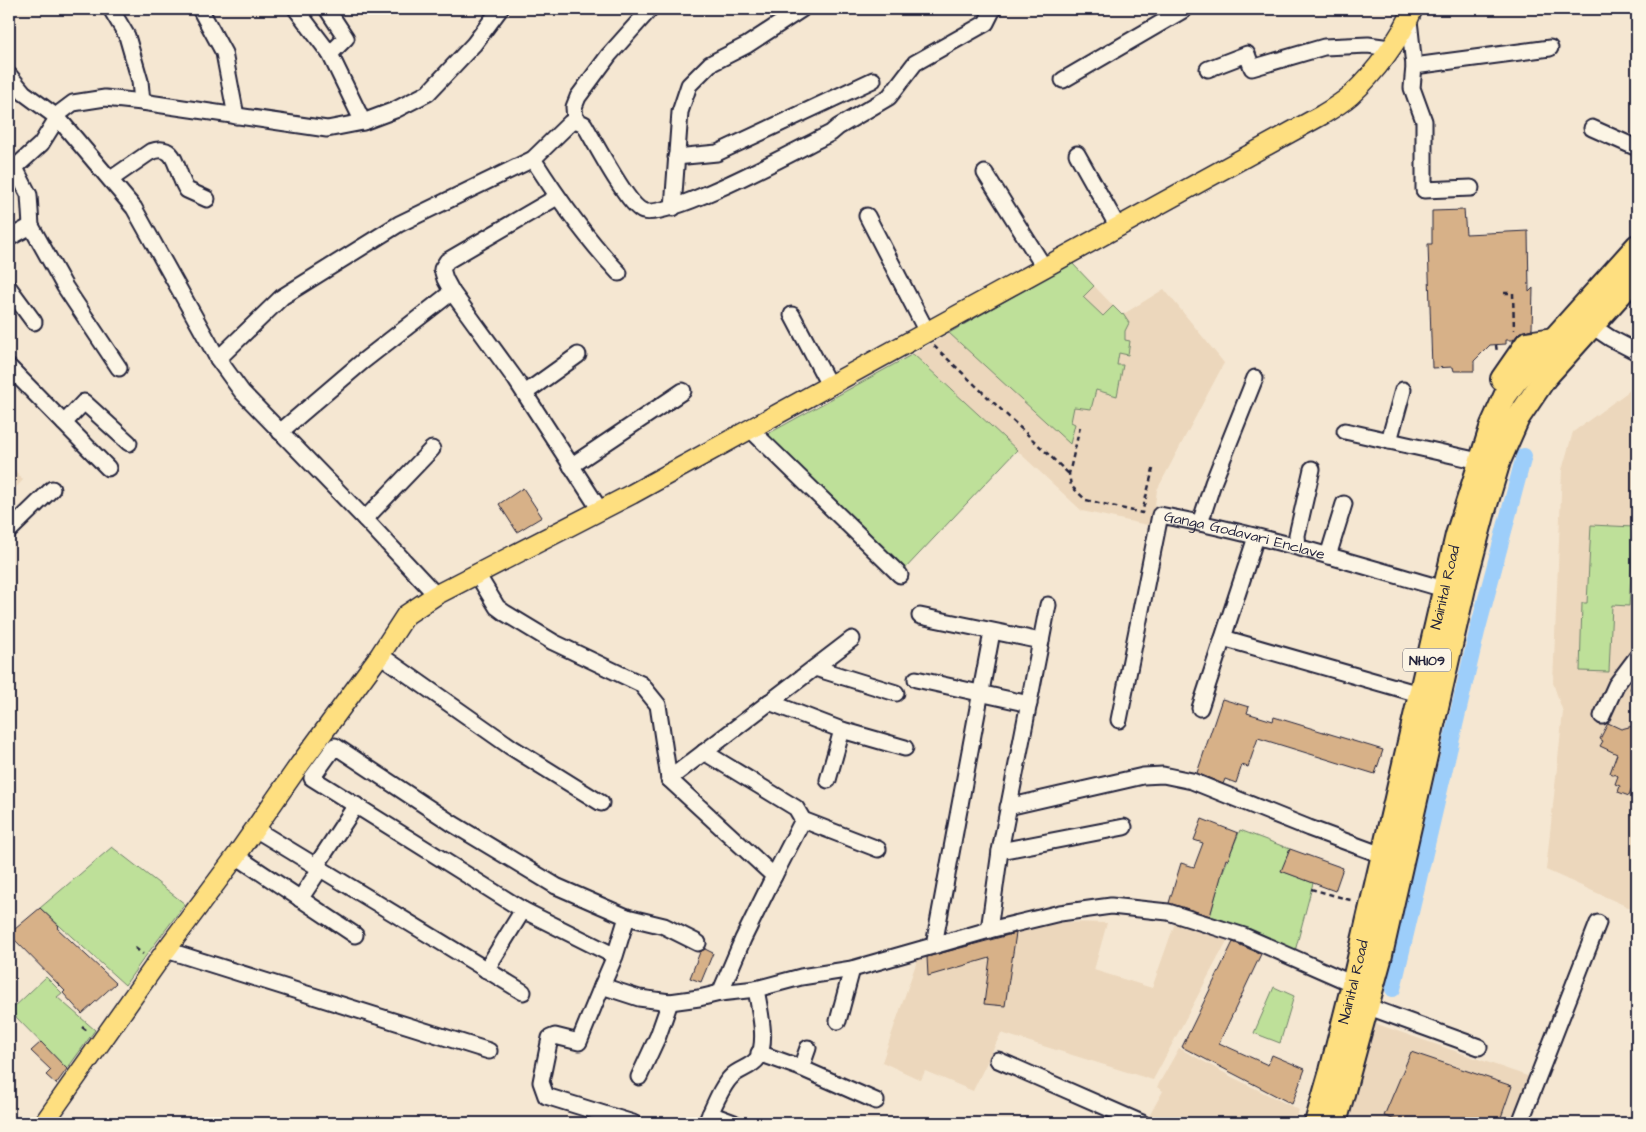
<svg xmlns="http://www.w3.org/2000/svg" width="1646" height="1132" font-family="'Architects Daughter',sans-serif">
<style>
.built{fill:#ecd7bc}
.green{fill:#bee099;stroke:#70816a}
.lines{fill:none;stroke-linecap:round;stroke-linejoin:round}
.canal{stroke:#9dcefa;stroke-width:16}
.building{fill:#d7b188;stroke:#22223b}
.minor-casing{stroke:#22223b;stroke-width:19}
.major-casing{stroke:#22223b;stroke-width:22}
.highway-casing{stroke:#22223b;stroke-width:26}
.path{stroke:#22223b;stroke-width:2.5;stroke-dasharray:5 4;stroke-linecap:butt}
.minor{stroke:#fcf5e5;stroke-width:15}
.major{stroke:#fedf80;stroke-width:19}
.highway{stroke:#fedf80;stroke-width:22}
.labels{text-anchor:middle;stroke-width:4;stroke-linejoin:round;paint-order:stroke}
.shield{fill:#fcf5e5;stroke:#63616e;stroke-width:1}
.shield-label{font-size:14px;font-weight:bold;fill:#22223b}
.street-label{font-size:15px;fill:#22223b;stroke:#fcf5e5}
</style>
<rect width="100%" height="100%" fill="#f5e7d2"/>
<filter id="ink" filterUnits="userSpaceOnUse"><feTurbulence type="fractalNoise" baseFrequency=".02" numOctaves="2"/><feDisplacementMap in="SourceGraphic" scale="10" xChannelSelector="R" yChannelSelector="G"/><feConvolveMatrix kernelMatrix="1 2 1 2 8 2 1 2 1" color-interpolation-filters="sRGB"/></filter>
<g filter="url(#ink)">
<path class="built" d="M1072 263 1122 315 1164 289 1224 363 1157 490 1152 526 1082 511 913 354Z
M1637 385V911L1546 870 1563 712 1553 683 1562 470 1573 432Z
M9 463 23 480 9 495Z
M1176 920 1228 939 1153 1080 1001 1033 973 1091 925 1071 921 1080 882 1062 919 955 1016 929 1065 922 1107 923 1094 970 1152 988Z
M1371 1022 1530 1077 1512 1123H1372L1349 1115Z
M1179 1048 1232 1077 1299 1110 1293 1123H1158L1148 1118 1163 1091 1157 1087Z"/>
<path class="green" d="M1072 263 1094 286 1083 297 1103 316 1113 306 1122 315 1123 314 1129 323 1125 331V340L1130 341 1128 355 1119 353 1117 365H1123L1117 396 1096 390 1091 409 1074 407 1071 422 1075 424 1070 444 949 333Z
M913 354 1017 450 902 572 766 435Z
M1591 525 1634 527 1629 606 1612 605 1609 672 1580 671 1582 603H1587Z
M1240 830 1290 849 1282 871 1313 883 1294 955 1223 920 1210 916 1221 876Z
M112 847 185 904 142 961 125 985 40 908Z
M46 977 62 993 57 997 95 1030 67 1069 10 1011Z
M1274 987 1294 996 1280 1043 1254 1033Z"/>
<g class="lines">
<path class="canal" d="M1393 989 1477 632 1524 456"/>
</g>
<path class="building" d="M1464 210 1466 234 1528 231 1529 292 1533 288 1532 329 1520 332 1513 340H1506V344L1490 345 1474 361V371H1454L1453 367 1432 368 1428 244H1432V211Z
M523 488 542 517 517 532 499 504Z
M1222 699 1249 707 1247 713 1273 721 1274 717 1383 750 1375 774 1258 738 1248 767 1242 765 1236 783 1225 779 1223 784 1197 773Z
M1608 723 1621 729 1637 725V775L1629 796 1618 792 1620 786 1615 784 1618 776 1610 773 1617 754 1600 746 1603 741 1600 739Z
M1202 819 1238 833 1228 860 1226 859 1210 916 1169 903 1181 863 1194 867 1203 843 1194 840Z
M1290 849 1343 868 1335 891 1281 871Z
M40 908 59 926 57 928 116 983 82 1014 63 993 65 991 9 934Z
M1016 933 1005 1006 984 1004 990 958 928 976 927 957Z
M1233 942 1261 954 1219 1043 1268 1065 1272 1055 1305 1069 1292 1104 1182 1047Z
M705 949 713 953 701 982 690 978 700 952Z
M41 1042 67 1069 56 1084 46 1075 51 1070 31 1051Z
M1411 1052 1512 1086 1499 1123H1405L1384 1116Z"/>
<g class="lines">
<g class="minor-casing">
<g id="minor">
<path d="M111 9 127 36 140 81 142 102"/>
<path d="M200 9 224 53 236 116"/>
<path d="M296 9 330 54"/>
<path d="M327 9 346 38 330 54 363 122"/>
<path d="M1409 20 1414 66 1412 88 1424 121V190L1471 188"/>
<path d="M1414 66 1550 48"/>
<path d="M1208 69 1247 54 1252 68 1324 47 1368 45 1390 48"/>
<path d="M9 75 24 93 58 118 134 208 218 359 242 392 365 519 436 595"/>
<path d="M1063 80 1185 9"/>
<path d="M575 120 574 107 578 97 609 55 650 9"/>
<path d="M1592 128 1637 148"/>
<path d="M1077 154 1118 227"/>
<path d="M676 157 717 153 873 80"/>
<path d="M533 159C559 200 586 238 619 273"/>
<path d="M15 168 29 195 31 226 65 287 119 368"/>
<path d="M9 173 41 144 61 112 73 103 105 98 142 102 327 129 363 122 395 110 428 93 474 44 500 9"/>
<path d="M985 173 1044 267"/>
<path d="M111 179 150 152C179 141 175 174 187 190L207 199"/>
<path d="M557 197 447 261 442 269 445 279 452 292 516 380 600 510"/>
<path d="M673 208 680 112 689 85 710 64 747 45 802 9"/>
<path d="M867 216 927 332"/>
<path d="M9 238 31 226"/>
<path d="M9 288 34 322"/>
<path d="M792 315 829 385"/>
<path d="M1592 326 1610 338 1637 352"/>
<path d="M218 359 282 297 399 224 533 159 570 123 575 120 584 124C594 141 628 206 643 211 670 220 800 148 831 133L838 127 889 97 915 63 986 23 993 9"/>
<path d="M9 367 108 468"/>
<path d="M525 393 578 355"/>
<path d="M64 423 84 402 129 443"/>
<path d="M750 429 900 575"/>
<path d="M1345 431 1479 461"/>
<path d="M280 432 362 362 452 292"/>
<path d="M1389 441 1403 390"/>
<path d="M571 466 683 391"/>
<path d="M365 519 432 449"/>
<path d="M1200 523 1213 483 1255 378"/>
<path d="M9 531 52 489"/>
<path d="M1298 547 1297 535 1312 469"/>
<path d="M1328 556 1344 504"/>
<path d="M477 574 497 607 505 613 553 642 641 684 658 705 669 779 774 876 743 939 720 993"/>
<path d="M920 616 1041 641"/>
<path d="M1223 638 1419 694"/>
<path d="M380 655 511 747 601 803"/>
<path d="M815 668 896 693"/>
<path d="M916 679 1029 704"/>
<path d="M769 702 842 730 905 748"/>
<path d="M1200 708 1256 537"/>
<path d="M1602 716 1616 685 1637 657"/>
<path id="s1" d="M1119 720 1160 515C1256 533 1350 562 1444 589"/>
<path d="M704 752 796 808 803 820 878 849"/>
<path d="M669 779 852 639"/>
<path d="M828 780 842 730"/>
<path d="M1008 807 1143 776 1163 775 1192 781 1309 828 1382 855"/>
<path d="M255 829 523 992"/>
<path d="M1000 851 1124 827"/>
<path d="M236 856 355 935"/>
<path d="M316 866 356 805"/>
<path d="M774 876 803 820"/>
<path d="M300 899 320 869"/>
<path d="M627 917 664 926 698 943"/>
<path d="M989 930 1000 851 1048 605"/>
<path d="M934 945 992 632"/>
<path d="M166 950 489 1051"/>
<path d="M615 956 523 910 312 778 335 746 453 824 556 886 627 917 615 956 602 986 639 998 670 1002 699 998 720 993 756 989 801 977 852 969 989 930 1060 913 1111 906 1168 912 1244 936 1353 984"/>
<path d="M486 970 523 910"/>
<path d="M602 986 579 1042 555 1036 550 1038 541 1082 546 1096 633 1123"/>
<path d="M1366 1006 1479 1047"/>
<path d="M838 1021 852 969"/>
<path d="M759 1053 801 1068 876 1101"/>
<path d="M998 1060 1142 1123"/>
<path d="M801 1068 808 1048"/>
<path d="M639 1077 658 1036 670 1002"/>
<path d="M710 1114 734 1123"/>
<path d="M706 1123C713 1109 721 1086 732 1076 739 1069 752 1067 758 1058 768 1041 759 1008 756 989"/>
<path d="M1520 1123 1598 923"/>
</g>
</g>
<g class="major-casing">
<path id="major" d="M44 1123 166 950 236 856 300 764 380 655 406 615 436 595 632 494 1322 115C1332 109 1343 102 1351 95 1375 73 1401 38 1413 9"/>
</g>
<g class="highway-casing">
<g id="highway">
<path d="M1502 379 1527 343 1554 339"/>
<path id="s2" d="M1316 1123 1331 1071 1353 984 1457 535 1492 425 1505 396 1515 382 1637 246"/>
<path d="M1335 1123 1380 959 1466 579 1484 511 1499 461 1518 418 1545 378 1637 276"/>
</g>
</g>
<path class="path" d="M1504 293H1513L1514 330
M1496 345 1497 353
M934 346 1069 474
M1080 427 1069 474 1071 486 1086 500 1142 513 1153 469
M1630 688 1637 691
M1311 889 1354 901
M135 948 143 954
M82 1027 89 1032"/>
<use href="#minor" class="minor"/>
<use href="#major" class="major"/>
<use href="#highway" class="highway"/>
</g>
</g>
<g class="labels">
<rect class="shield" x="1403" y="648.5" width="48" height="23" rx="4"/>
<g class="shield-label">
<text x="1427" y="665">NH109</text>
</g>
<g class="street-label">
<text dy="5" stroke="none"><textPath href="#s1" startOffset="296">Ganga Godavari Enclave</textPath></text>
<text dy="5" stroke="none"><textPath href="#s2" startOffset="551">Nainital Road</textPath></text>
<text dy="5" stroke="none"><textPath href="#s2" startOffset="146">Nainital Road</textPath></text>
</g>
</g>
<rect width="1646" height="1132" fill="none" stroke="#fcf5e5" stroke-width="30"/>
<rect x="15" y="15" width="1616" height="1102" fill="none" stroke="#22223b" stroke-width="2" filter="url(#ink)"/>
</svg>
